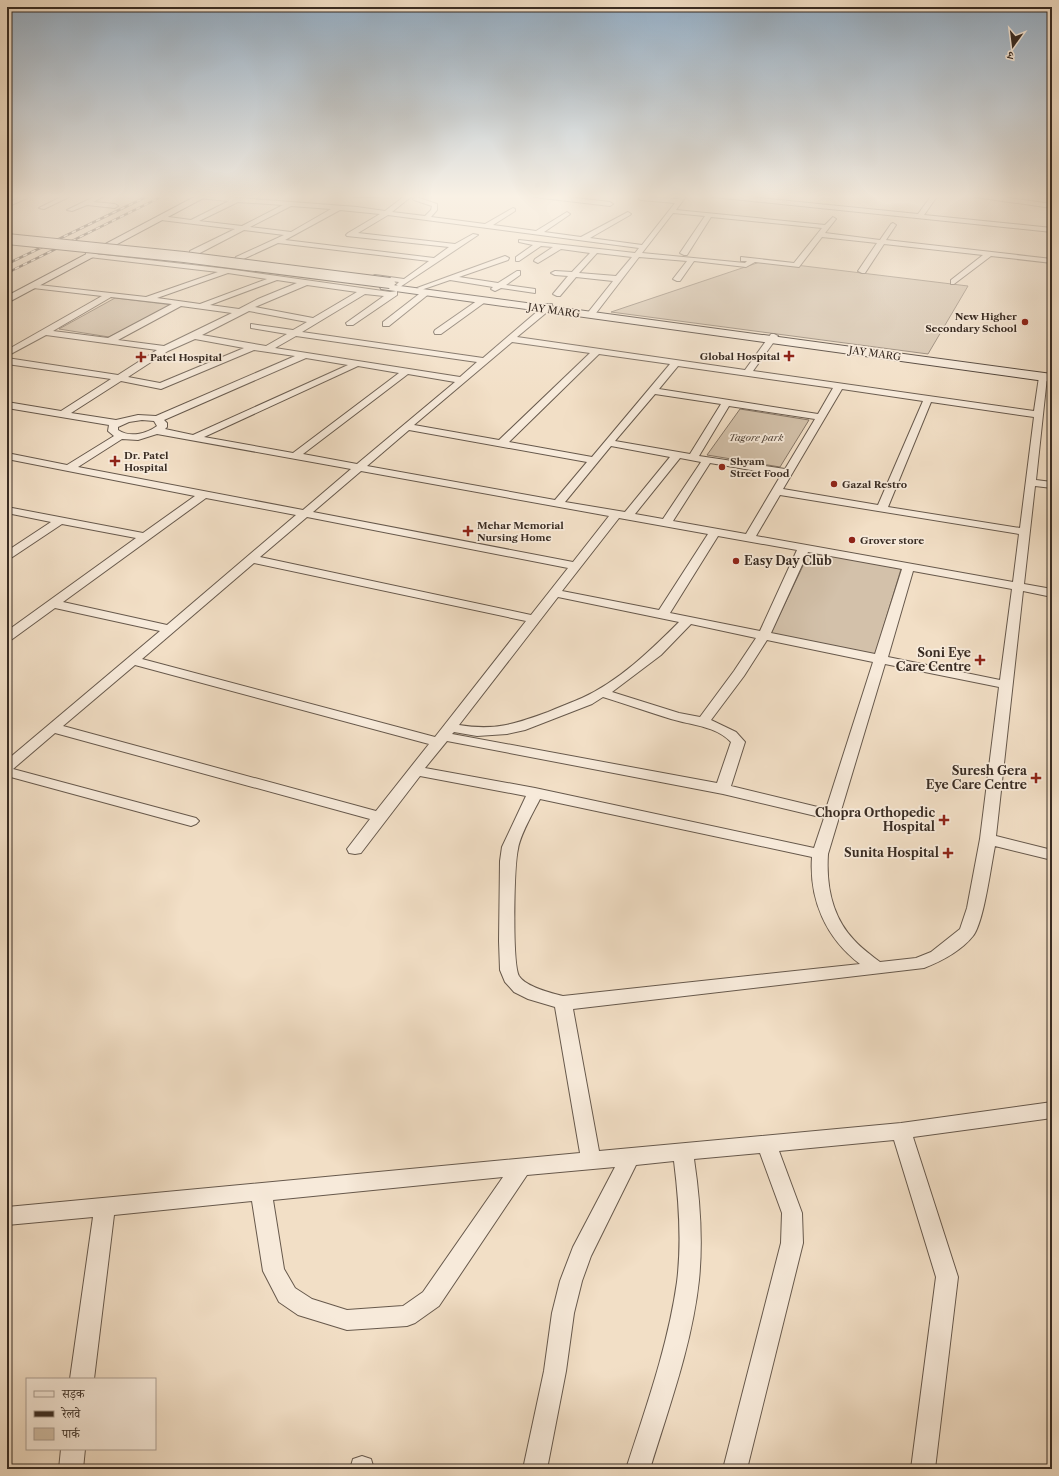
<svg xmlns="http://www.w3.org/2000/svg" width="1059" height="1476" font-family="'Libre Caslon Text','Noto Serif Devanagari',serif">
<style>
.green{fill:#d3c1aa;stroke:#867666}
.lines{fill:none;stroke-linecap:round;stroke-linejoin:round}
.street-casing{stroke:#67594c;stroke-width:2}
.secondary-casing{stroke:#392c23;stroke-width:2}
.street{fill:#f7eada;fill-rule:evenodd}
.secondary{fill:#f7eada;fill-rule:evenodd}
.rail-casing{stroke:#392c23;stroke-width:2.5}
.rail{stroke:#f7eada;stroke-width:1.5;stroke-dasharray:4.5;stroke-linecap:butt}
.secondary-bridge-casing{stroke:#392c23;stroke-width:12;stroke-linecap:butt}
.secondary-bridge{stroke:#f7eada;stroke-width:10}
.poi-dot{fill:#8f2418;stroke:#f7eada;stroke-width:1.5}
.labels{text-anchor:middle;stroke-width:3.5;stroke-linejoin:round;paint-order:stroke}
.far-street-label{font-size:10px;fill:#392c23;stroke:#f7eada}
.far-poi-label{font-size:10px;font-weight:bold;fill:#392c23;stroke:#f7eada;text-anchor:start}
.far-park-label{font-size:10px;font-style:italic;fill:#584a3e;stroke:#f7eada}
.poi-label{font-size:12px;font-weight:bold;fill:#392c23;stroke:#f7eada;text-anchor:end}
</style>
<rect width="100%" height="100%" fill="#f2dfc6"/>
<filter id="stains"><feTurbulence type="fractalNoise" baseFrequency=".005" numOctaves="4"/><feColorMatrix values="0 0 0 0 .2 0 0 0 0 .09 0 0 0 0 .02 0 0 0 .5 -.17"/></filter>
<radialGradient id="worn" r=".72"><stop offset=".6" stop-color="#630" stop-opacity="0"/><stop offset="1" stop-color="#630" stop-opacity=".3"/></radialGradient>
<path class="green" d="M763 261 968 286 928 354 611 312Z
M115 298 173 305 109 337 59 329Z
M740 409 809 420 780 467 707 455Z
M810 551 901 569 875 655 771 633Z"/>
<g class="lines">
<g class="street-casing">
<path id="street" d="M26 195H34L7 207V203Z
M65 195H73L44 209 39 208Z
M98 195H106L93 202 115 204 118 206 115 208 87 205 72 211 67 210Z
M200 195 357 207 385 211 406 195H413L392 212 425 216 431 210 432 206 414 200 413 199 416 197 437 204V210L431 217 485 224 513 208 515 209V211L493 225 536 231 567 212 570 214 569 215 544 232 581 237 628 212 631 214 630 215 590 238 642 245 675 203 641 200 639 199V197L678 199 681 195H687L676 210 825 225 833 217 836 219 825 233 880 240 891 224 893 223 896 225 886 240 1052 259V263L991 256 954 284H951V280L983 255 884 244 865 273H862L858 271 877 243 822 237 799 267 755 262 746 267 694 261 680 281H677L673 279 687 261 639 257 593 317H590L586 315 613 281 576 277 560 296H557L553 294 568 276 555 275 551 273 555 271 572 272 590 253 561 249 538 263 534 261 535 259 553 247 541 246 519 261H516V257L533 245 519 242V240L635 253 639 248 388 215 358 233 455 244 473 234 478 235 400 287 396 285 399 282 375 279 371 277 375 275 404 279 429 261 278 243 239 261 235 259 236 257 284 235 244 230 196 255H190V251L235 229 161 220 158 218 161 216 191 220 229 201 198 198 197 197ZM238 202 283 205 242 226 199 221ZM291 206 331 209 291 232 250 227ZM340 210 380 214 348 233 346 235 347 236 449 247 434 258 285 240ZM673 213 705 216 680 253 684 255H687L711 217 822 228 794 263 741 257V261H747L745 263 642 253ZM597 253 632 257 616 276 579 273Z
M351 195H382L379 197H354Z
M531 195H549L610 202 613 204 610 206 534 197Z
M710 195H730L918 214 932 195H938L924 215 1052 228V232L713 197Z
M972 195H987L1052 204V208L975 197Z
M86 253 228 269 390 292 397 291V295L353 325H347L346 323 384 296 365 294 302 332 483 358 546 304H552V308L517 337 745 370 771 334H774L778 336 753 371 1034 411 1039 377 1043 374 1046 375 1047 377 1036 480 1052 482V488L1035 486 1024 584 1052 589V597L1023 591 996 836 1052 850V860L995 846C991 865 984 922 973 936 961 951 942 961 924 968L573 1009 599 1151 901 1123 1052 1102V1118L913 1137 958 1277 935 1469H911L936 1277 894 1140 779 1151 802 1213 803 1243 747 1469H723L781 1243 782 1213 760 1153 694 1159C700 1199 703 1240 699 1280 692 1345 669 1407 650 1469H626C646 1407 668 1346 677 1282 682 1242 679 1201 674 1161L636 1165 591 1256 582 1281 574 1313 566 1371 547 1469H523L544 1371 552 1313 560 1281 573 1247 615 1167 527 1175 439 1306 415 1323 407 1326 347 1330 298 1315 279 1302 263 1271 252 1201 114 1215 94 1379H70L93 1217 7 1225V1207L580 1153 555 1007 528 999 514 992 505 982 500 970 499 941 500 861 502 847 526 796 420 776 361 853 355 854 349 853 347 849 370 819 55 733 13 769 196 818 199 821 196 824 191 826 7 776V760L160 631 55 608 11 640 7 641V631L136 538 62 524 11 558 7 559V551L51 522 7 513V507L143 533 195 496 7 459V453L67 465 114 436 108 431 109 425 7 408V402L61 411 111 379 7 364V358L118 375 157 350 46 335 7 356V350L102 296 33 288 29 286 30 284 146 297 218 272 89 257H86ZM228 273 267 279 200 304 157 298ZM277 280 297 283 258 299 239 309 210 305ZM307 285 357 292 313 318 255 307ZM111 297 172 304 108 338 53 331ZM181 306 232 313 164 346 118 340ZM249 311 307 322 293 330 251 324V328L287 334 266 346 202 335ZM296 336 477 362 460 377 275 348ZM195 339 244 348 160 383 128 377 168 351ZM512 342 590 353 499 440 414 425ZM254 350 295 356 156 416 138 415 116 420 71 413 121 381 161 389ZM599 354 670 364 592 457 509 442ZM306 358 348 365 193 435 165 429 167 427V423L164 420ZM358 366 399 373 293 453 204 437ZM678 366 833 388 818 414 659 389ZM408 374 455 382 357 464 303 454ZM842 389 923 401 878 505 783 489ZM655 394 721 404 690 454 615 441ZM931 402 1034 417 1020 528 888 507ZM729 406 815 419 785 469 699 456ZM142 420 154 421 157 426C146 434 130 438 118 430V427L129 422ZM409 430 587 462 555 500 367 466ZM157 434 351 469 303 510 78 467 122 439 138 440ZM611 446 670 457 625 512 565 502ZM680 458 701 462 663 519 635 514ZM710 463 781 475 746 534 673 521ZM361 471 609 516 573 562 313 512ZM780 495 1019 534 1013 582 756 536ZM206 498 296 515 167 625 63 602ZM307 517 568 568 531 615 260 557ZM619 518 708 534 659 610 562 591ZM718 536 797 550 760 631 670 613ZM808 552 902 569 875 654 771 633ZM254 563 526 621 435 737 142 659ZM913 571 1012 589 1000 680 888 657ZM558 597 679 622C650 651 619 681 582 698 571 703 559 707 548 712 515 724 495 731 459 725ZM691 624 756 638 734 671 700 717 679 713 612 692 661 655ZM767 640 873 662 826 809 731 786 745 742 736 732 711 720 744 676ZM885 664 999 687 980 839 967 908 960 929 931 952 916 958 880 962C871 955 862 949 854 940 832 917 826 885 828 854ZM135 665 429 744 376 811 63 726ZM603 697C626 704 648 712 671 719 691 725 716 726 731 742L717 783 452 734 454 732 477 736 507 734 525 730 592 704ZM447 741 723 794 824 818 814 848 535 788 425 768ZM540 799 812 857C809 900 826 938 860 964L563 996C551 993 526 987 519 976 512 964 514 865 518 849 520 835 533 813 540 799ZM503 1177 423 1292 403 1306 347 1310 312 1299 295 1288 284 1269 273 1200Z
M505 256 509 258 508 260 459 277 498 283 517 271H520V275L506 285 535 289V293L501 288 495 291 491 289 493 287 450 280 421 290 417 288Z
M423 291H426L430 293 389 326H383V322Z
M481 298H487L488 300 441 334H435L434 332 435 330Z
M61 1449H85L83 1469H59Z
M362 1456 371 1459 374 1469H350L353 1459Z"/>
</g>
<g class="secondary-casing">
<path id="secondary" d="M198 195H209L7 303V296Z
M385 284 1052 374V382L381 289 380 287 381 285Z"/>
</g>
<use href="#street" class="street"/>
<use href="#secondary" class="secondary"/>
<g class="rail-casing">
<path id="rail" d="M7 264 150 195
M7 273 165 195"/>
</g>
<use href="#rail" class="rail"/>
<g class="secondary-bridge-casing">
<path id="secondary-bridge" d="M7 239 184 257 390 283"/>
</g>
<use href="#secondary-bridge" class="secondary-bridge"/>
</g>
<linearGradient id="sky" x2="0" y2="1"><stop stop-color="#93adc4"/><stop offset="0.49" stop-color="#f9f1e5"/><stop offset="1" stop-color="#f9f1e5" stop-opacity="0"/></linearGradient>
<rect width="1059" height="401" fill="url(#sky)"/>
<g class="poi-dot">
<circle cx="1025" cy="322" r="4"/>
<path d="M787 350h4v4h4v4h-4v4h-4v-4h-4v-4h4z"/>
<path d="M139 351h4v4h4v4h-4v4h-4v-4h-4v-4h4z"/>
<path d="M113 455h4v4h4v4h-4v4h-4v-4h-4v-4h4z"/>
<circle cx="722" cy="467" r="4"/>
<circle cx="834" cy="484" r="4"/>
<path d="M466 525h4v4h4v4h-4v4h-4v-4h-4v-4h4z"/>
<circle cx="852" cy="540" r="4"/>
<circle cx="736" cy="561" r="4"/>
<path d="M978 654h4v4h4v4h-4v4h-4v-4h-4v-4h4z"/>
<path d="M1034 772h4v4h4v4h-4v4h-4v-4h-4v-4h4z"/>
<path d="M942 814h4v4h4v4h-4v4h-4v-4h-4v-4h4z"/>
<path d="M946 847h4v4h4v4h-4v4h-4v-4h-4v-4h4z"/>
</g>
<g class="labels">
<g class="far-street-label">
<text transform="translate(554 310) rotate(8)" y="4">JAY MARG</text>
<text transform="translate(875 353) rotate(8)" y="4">JAY MARG</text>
</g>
<g class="far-poi-label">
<text x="1017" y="320" text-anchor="end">New Higher<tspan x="1017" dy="12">Secondary School</tspan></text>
<text x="780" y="360" text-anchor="end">Global Hospital</text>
<text x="150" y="361">Patel Hospital</text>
<text x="124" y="459">Dr. Patel<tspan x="124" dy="12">Hospital</tspan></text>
<text x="730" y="465">Shyam<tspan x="730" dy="12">Street Food</tspan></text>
<text x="842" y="488">Gazal Restro</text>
<text x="477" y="529">Mehar Memorial<tspan x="477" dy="12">Nursing Home</tspan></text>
<text x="860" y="544">Grover store</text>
</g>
<g class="far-park-label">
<text x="756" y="441">Tagore park</text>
</g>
<g class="poi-label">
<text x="744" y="565" text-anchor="start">Easy Day Club</text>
<text x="971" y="657">Soni Eye<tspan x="971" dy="14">Care Centre</tspan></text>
<text x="1027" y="775">Suresh Gera<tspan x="1027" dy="14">Eye Care Centre</tspan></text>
<text x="935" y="817">Chopra Orthopedic<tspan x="935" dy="14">Hospital</tspan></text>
<text x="939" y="857">Sunita Hospital</text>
</g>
</g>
<rect width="1059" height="1476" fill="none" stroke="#f2dfc6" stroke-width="24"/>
<rect x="8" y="8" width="1043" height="1460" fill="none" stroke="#392c23" stroke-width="2"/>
<rect x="12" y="12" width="1035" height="1452" fill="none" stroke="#392c23"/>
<rect x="26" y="1378" width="130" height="72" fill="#f7eada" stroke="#ab9e91"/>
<rect x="34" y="1391" width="20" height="6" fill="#f7eada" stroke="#ab9e91"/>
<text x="62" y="1398" font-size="12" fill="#392c23">सड़क</text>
<rect x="34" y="1411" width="20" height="6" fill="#392c23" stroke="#ab9e91"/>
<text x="62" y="1418" font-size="12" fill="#392c23">रेलवे</text>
<rect x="34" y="1428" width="20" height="12" fill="#d3c1aa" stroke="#ab9e91"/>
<text x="62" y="1438" font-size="12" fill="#392c23">पार्क</text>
<g transform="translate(1013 46) rotate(194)" stroke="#f7eada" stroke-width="3" paint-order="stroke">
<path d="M0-3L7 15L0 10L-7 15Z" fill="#392c23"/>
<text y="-6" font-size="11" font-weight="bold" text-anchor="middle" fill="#392c23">उ</text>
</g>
<rect width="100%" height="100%" filter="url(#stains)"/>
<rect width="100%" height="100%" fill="url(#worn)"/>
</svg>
